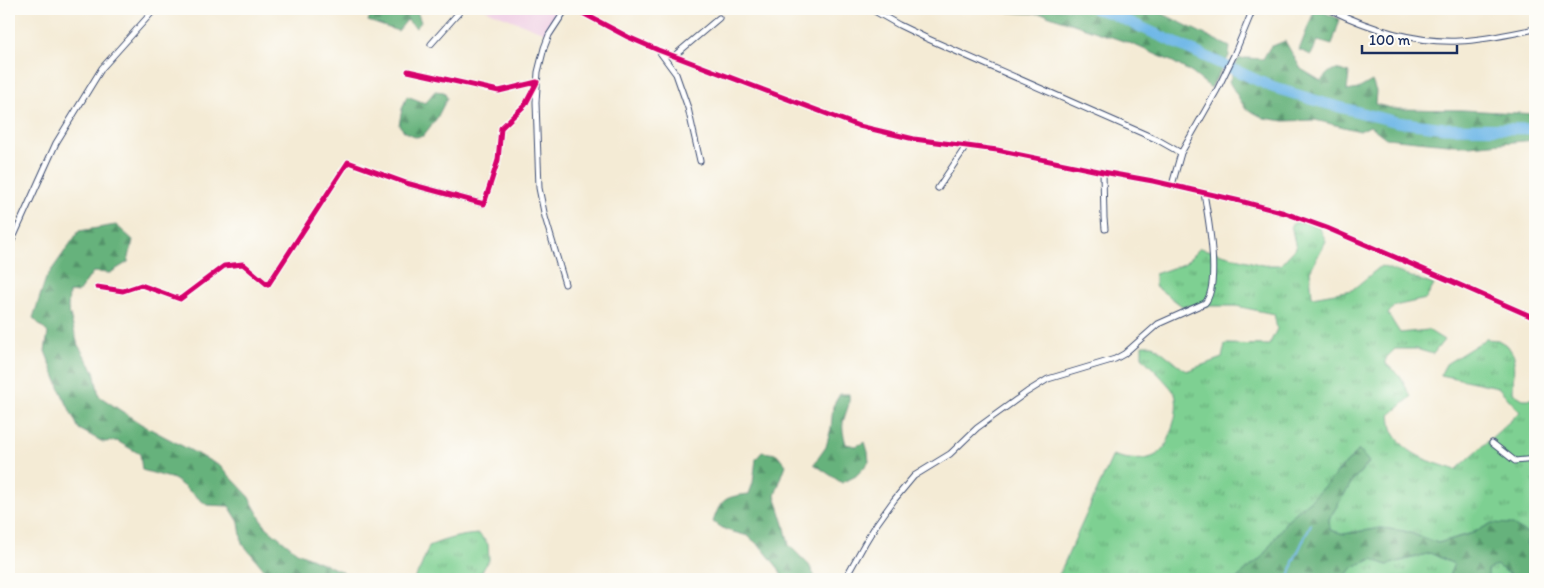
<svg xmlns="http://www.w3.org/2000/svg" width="1544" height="588" font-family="Itim,sans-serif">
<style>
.built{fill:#f0d0e5}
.grass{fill:url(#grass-tufts);stroke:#4c8078}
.forest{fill:url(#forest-firs);stroke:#40706d}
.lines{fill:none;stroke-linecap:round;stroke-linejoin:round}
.stream{stroke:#6fb8e7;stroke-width:2}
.river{stroke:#6fb8e7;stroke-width:11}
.minor-casing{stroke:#3c4b70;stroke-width:7}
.minor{stroke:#fff;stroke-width:5}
.cycleway-casing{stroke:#fdfcf7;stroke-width:8}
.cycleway{stroke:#d6006c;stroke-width:5}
</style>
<defs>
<pattern id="grass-tufts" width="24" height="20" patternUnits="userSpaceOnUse" patternTransform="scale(1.25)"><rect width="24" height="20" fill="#7ed092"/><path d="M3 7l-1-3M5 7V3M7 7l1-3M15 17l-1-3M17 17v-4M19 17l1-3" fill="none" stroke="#66a97a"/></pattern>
<pattern id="forest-firs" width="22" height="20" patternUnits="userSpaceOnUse" patternTransform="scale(1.25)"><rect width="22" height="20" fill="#66b27c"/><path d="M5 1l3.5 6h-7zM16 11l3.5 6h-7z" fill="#539169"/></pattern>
</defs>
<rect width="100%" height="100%" fill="#fdfcf7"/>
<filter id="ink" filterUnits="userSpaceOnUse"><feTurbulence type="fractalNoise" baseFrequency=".02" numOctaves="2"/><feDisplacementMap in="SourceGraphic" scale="10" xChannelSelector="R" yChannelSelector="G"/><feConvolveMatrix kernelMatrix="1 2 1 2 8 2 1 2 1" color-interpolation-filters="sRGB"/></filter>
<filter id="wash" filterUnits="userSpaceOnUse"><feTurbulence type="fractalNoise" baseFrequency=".0096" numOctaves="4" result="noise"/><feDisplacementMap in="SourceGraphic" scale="20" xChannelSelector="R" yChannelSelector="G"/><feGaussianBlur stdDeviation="1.12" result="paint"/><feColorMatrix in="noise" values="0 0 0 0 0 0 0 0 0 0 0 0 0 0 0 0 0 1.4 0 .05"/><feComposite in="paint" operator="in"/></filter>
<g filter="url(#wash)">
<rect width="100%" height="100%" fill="#f4ebd5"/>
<path class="built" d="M484 9H560L548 34Z"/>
<path class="grass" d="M1297 222H1303L1319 227 1326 241 1310 271 1312 297 1352 290 1381 266 1434 285 1426 299 1394 306 1388 314 1400 333 1428 330 1444 340 1433 354 1416 349H1395L1386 358V364L1400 376 1411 397 1390 415C1391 420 1391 427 1393 431 1405 456 1433 462 1456 470L1520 412 1498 387 1441 375 1446 364 1486 339 1498 340 1508 346 1514 356 1513 393 1523 399H1535V549L1492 523 1473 533 1438 543 1404 531 1381 528 1344 534 1330 530 1329 519 1353 480 1369 463 1359 450 1312 499 1288 519 1262 557 1236 579H1057L1113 455C1130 461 1157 464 1167 443 1170 437 1171 431 1173 425 1176 416 1178 403 1175 394 1172 387 1148 364 1142 357V345H1153L1186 371 1222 358 1225 344 1269 345 1277 329 1274 314 1236 306H1182L1155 286V274L1184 264 1200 248 1262 265H1280L1296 248 1291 225Z
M479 534 488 544 489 560 477 579H414L420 569 429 546C446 539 461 535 479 534Z
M1430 553 1454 564 1449 577 1450 579H1341L1355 566 1373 559 1387 565Z
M1496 565 1513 576V579H1488V570Z"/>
<path class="forest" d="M373 9H416L421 22 416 28 407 20 398 31 368 21Z
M990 9H1153L1230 47 1229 56 1211 88 1192 73 1173 62 1132 44 1044 14 1002 12Z
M1315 9 1340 19 1332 45 1318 41 1311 55 1299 50Z
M1285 41 1301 69 1321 81C1331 69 1333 67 1349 73L1347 91 1358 89 1372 81 1376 91 1375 104 1395 109 1464 110 1535 114V140L1469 146 1386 138 1370 126 1360 131 1315 120 1284 121 1264 118 1245 108 1229 82 1238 59 1246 58 1263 59 1270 47Z
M435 91 444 92 447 98 437 118 423 136 415 137 404 131 399 125 402 109 407 96 425 103Z
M116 225 133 240 128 262 110 273 93 272 78 293 69 292 68 308 78 345 94 371 99 396 141 424 220 466 247 494 265 526 297 552 347 574 350 579H272L242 543 239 522 229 506 207 505 174 479 142 470 140 454 117 441 103 442 79 429 61 392 45 351 48 333 33 318 46 278 79 231Z
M840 394H849C850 406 847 408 844 419 841 428 844 436 846 444L856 446 865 442 868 452 869 462 856 476 842 483 814 464 826 447 831 428 833 406Z
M1359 450 1369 462 1353 480 1329 519 1330 530 1344 534 1381 528 1404 531 1438 543 1473 533 1492 523 1511 524 1530 535 1526 544 1535 549V577L1530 579H1513V576L1496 565 1488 570V579H1450L1448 578 1454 564 1430 553 1387 565 1372 559 1355 566 1341 579H1236L1262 557 1288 519 1312 499Z
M762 452 777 454 786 465 775 495 784 524 789 545 809 565 816 579H783L779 569 762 548 748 536 726 530 713 522C721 498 725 497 749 494L753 483 756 459Z"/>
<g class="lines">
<path class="stream" d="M1289 579 1293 562 1311 524"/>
<path class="river" d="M1095 9 1110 13 1272 87 1324 103 1397 122 1445 128 1535 129"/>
</g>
</g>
<g filter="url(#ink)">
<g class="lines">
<g class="minor-casing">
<path id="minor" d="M575 9 628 37 658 50 859 126 914 139 997 150 1103 172 1153 181 1240 201 1285 213 1327 228 1453 282 1535 318
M871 9 899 25 926 38 1158 140 1181 153
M1329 9C1368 28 1415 43 1459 41 1485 40 1510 34 1535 29
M431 44 462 9
M659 51 676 74 688 108 700 161
M674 56 719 18
M1103 172 1104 218 1105 229
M1172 185 1181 153 1217 90 1234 55 1253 9
M938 188 967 145
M9 247 56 143 94 81 102 68 155 9
M565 284 545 217 539 188 536 102 538 72 544 48 549 35 566 9
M97 287 123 291 141 285 180 299 224 266 243 264 268 285 348 162 406 183 484 204 498 160 501 128 525 105 537 82 499 91 408 71
M1492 443 1515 461 1535 459
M845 579 865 543 876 525 894 500 914 476 950 454 977 428 1027 392 1048 379 1115 359 1124 354 1158 324 1205 303C1221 285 1208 217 1204 193"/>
</g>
<use href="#minor" class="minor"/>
<g class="cycleway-casing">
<path id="cycleway" d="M575 9 628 37 658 50 859 126 914 139 997 150 1103 172 1153 181 1240 201 1285 213 1327 228 1453 282 1535 318
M97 287 123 291 141 285 180 299 224 266 243 264 268 285 348 162 406 183 484 204 498 160 501 128 525 105 537 82 499 91 408 71"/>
</g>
<use href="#cycleway" class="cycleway"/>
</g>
</g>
<rect width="1544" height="588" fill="none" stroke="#fdfcf7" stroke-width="30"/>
<path d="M1362 45v8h95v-8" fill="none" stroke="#1b2f5e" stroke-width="2.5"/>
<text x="1369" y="45" font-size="15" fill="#1b2f5e" stroke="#fdfcf7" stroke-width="4" paint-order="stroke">100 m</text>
</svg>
